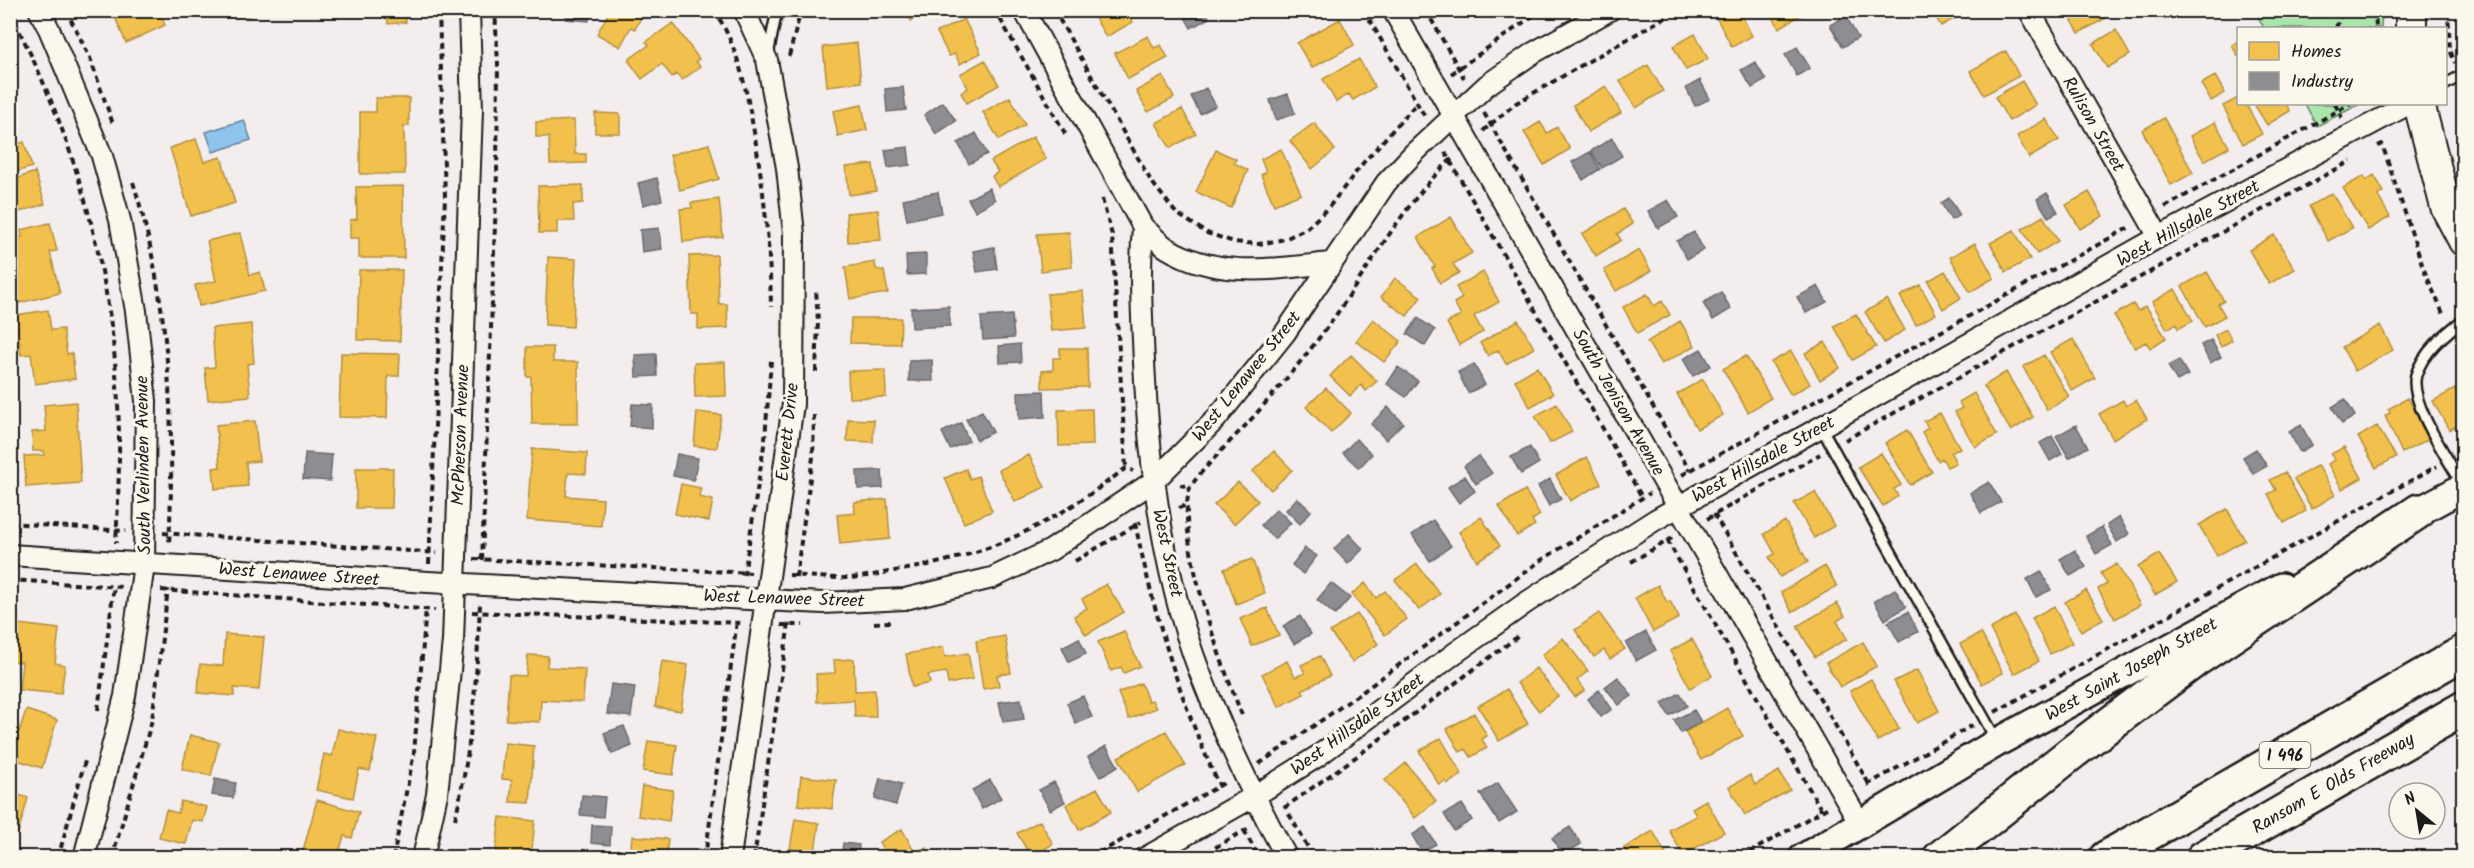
<svg xmlns="http://www.w3.org/2000/svg" width="2474" height="868" font-family="Kalam,sans-serif">
<style>
.green{fill:#aae6ac;stroke:#638164;stroke-width:1.5}
.water{fill:#90c4ed;stroke:#628199;stroke-width:1.5}
.homes{fill:#f2c14e;stroke:#b2903f;stroke-width:1.5}
.industry{fill:#8d8d92;stroke:#6b6b6f;stroke-width:1.5}
.lines{fill:none;stroke-linecap:round;stroke-linejoin:round}
.service-casing{stroke:#1c1c1c;stroke-width:14}
.minor-casing{stroke:#1c1c1c;stroke-width:24}
.secondary-casing{stroke:#1c1c1c;stroke-width:32}
.primary-casing{stroke:#1c1c1c;stroke-width:34}
.motorway-casing{stroke:#1c1c1c;stroke-width:38}
.path{stroke:#1c1c1c;stroke-width:4;stroke-dasharray:6 4.5;stroke-linecap:butt}
.service{stroke:#fbf7ec;stroke-width:9}
.minor{stroke:#fbf7ec;stroke-width:20}
.secondary{stroke:#fbf7ec;stroke-width:27}
.primary{stroke:#fbf7ec;stroke-width:30}
.motorway{stroke:#fbf7ec;stroke-width:33}
.labels{text-anchor:middle;stroke-width:6;stroke-linejoin:round;paint-order:stroke}
.shield{fill:#fbf7ec;stroke:#5f5e5a;stroke-width:1.5}
.shield-label{font-size:16px;font-weight:bold;fill:#1c1c1c}
.street-label{font-size:18px;fill:#1c1c1c;stroke:#fbf7ec}
</style>
<rect width="100%" height="100%" fill="#f4edee"/>
<filter id="ink" filterUnits="userSpaceOnUse"><feTurbulence type="fractalNoise" baseFrequency=".0167" numOctaves="2"/><feDisplacementMap in="SourceGraphic" scale="12" xChannelSelector="R" yChannelSelector="G"/><feConvolveMatrix kernelMatrix="1 2 1 2 8 2 1 2 1" color-interpolation-filters="sRGB"/></filter>
<g filter="url(#ink)">
<path class="green" d="M2255 11H2382L2381 28H2264Z
M2305 104H2360L2317 126Z"/>
<path class="water" d="M244 120 251 140 213 152 206 132Z"/>
<path class="homes" d="M112 10H159L165 25 126 43Z
M230 10H249L250 16 230 17Z
M387 10H405L406 22 388 24Z
M645 10 635 29 631 27 620 47 597 34 609 12 607 10Z
M905 10H929L911 21Z
M1104 10H1126L1133 22 1106 37 1094 16Z
M1732 10H1739L1752 36 1732 47 1717 19Z
M1769 10H1801L1803 14 1779 28Z
M1941 10H1970L1941 26 1935 16Z
M2073 10H2116L2117 12 2079 33 2068 13Z
M964 19 981 53 960 64 955 54 949 56 937 32Z
M1340 19 1354 45 1312 68 1297 43Z
M673 23 699 59 696 61 700 67 682 80 677 74 672 77 662 64 642 79 628 60 649 45 646 42Z
M2116 30 2130 55 2107 68 2093 44Z
M1695 34 1708 59 1686 70 1673 46Z
M1148 36 1154 48 1161 45 1168 58 1128 79 1115 53Z
M2238 41V57L2232 45Z
M857 43 861 82 827 86 823 47Z
M2006 51 2019 76 1984 95 1970 71Z
M1359 59 1375 87 1353 100 1349 94 1336 102 1323 79Z
M985 60 999 85 967 103 961 93 968 88 960 74Z
M1648 65 1663 91 1636 108 1620 81Z
M1163 76 1174 98 1148 112 1136 91Z
M2215 76 2225 93 2211 101 2201 84Z
M2022 81 2036 105 2009 121 1995 97Z
M1606 86 1621 113 1588 132 1573 105Z
M1010 97 1025 125 999 140 983 112Z
M376 98H409V126H404L405 174H360V112H376Z
M2238 98V104H2246L2262 134 2243 144 2223 106Z
M2254 104H2286L2290 111 2267 125Z
M862 105 867 130 838 136 833 111Z
M1182 109 1196 134 1170 148 1156 123Z
M595 113 620 114V133H595Z
M2164 118 2193 173 2171 185 2142 130Z
M2046 119 2059 140 2029 158 2017 136Z
M574 120 575 154H586V163L550 164 549 137H536V122Z
M1540 122 1547 133 1557 127 1570 149 1544 165 1524 132Z
M2215 122 2229 147 2204 161 2190 136Z
M1314 123 1335 150 1312 169 1290 141Z
M1033 137 1046 159 998 187 992 176 998 172 991 161Z
M196 139 204 162 221 157 235 203 191 216 170 148Z
M24 142 32 167 16 172 18 178 35 172 45 204 10 215V146Z
M709 144 719 179 680 190 670 155Z
M1281 149 1301 194 1274 205 1261 175 1266 172 1261 159Z
M1216 150 1236 159 1234 163 1248 170 1231 208 1196 192Z
M873 164 876 191 849 195 846 167Z
M2374 175 2384 192 2378 196 2390 217 2368 230 2343 188 2364 176 2366 180Z
M583 185V203L573 204 574 221H557V233H539L538 186Z
M403 186 404 258H359V238H350V220L357 219 356 187Z
M2089 192 2103 216 2080 229 2066 205Z
M2332 193 2352 228 2328 241 2309 206Z
M719 199 723 237 683 242 680 209 692 208 691 203Z
M1623 209 1633 224 1617 234 1621 240 1596 256 1582 234Z
M878 210 881 240 848 242 846 213Z
M2043 216 2058 241 2037 254 2022 229Z
M1451 217 1472 253 1453 264 1459 273 1440 283 1432 268 1435 267 1418 237Z
M50 223 57 251 50 252 60 293 19 303 15 285 18 284 10 257V240L22 237 21 230Z
M2014 230 2030 259 2006 272 1990 243Z
M1069 232 1072 267 1041 271 1037 234Z
M240 233 250 275 260 272 265 291 199 306 195 285 216 281 207 241Z
M2274 235 2295 269 2269 284 2249 250Z
M1975 243 1994 278 1970 292 1950 257Z
M1639 250 1651 271 1616 291 1604 270Z
M717 255 719 304H727L728 328 698 329V314H691L689 256Z
M548 257 576 259 573 327 545 325Z
M875 262 876 269 884 271 888 293 850 299 845 267Z
M359 270H402L400 341 357 340Z
M1945 271 1961 298 1943 309 1928 281Z
M1483 272 1499 302 1474 316 1483 332 1459 345 1447 323 1461 315 1454 303 1462 298 1456 287Z
M2207 272 2224 301 2218 304 2225 316 2205 327 2182 286Z
M1395 278 1421 297 1407 316 1381 297Z
M1920 285 1936 314 1916 325 1900 296Z
M2175 289 2193 321 2178 329 2176 324 2167 329 2152 302Z
M1083 291 1086 328 1051 331 1047 294Z
M1647 294 1654 306 1662 301 1670 315 1637 333 1623 307Z
M1887 299 1905 330 1884 343 1865 312Z
M2133 304 2138 311 2146 306 2166 338 2150 348 2146 342 2135 348 2114 315Z
M48 310 51 330 63 329 67 354 72 353 75 379 35 384 31 354 21 355 16 315Z
M1856 314 1876 347 1853 360 1834 326Z
M851 318H901L900 344 850 343Z
M1373 319 1401 341 1384 362 1356 341Z
M1518 320 1534 348 1506 364 1498 350 1488 356 1480 343Z
M1680 321 1695 346 1661 364 1647 342Z
M251 324 254 363 247 364 250 396 208 400 205 368 215 367 212 328Z
M2380 325 2393 350 2355 371 2342 347Z
M2226 329 2232 340 2221 347 2215 335Z
M2073 339 2095 378 2072 391 2050 352Z
M1825 342 1840 368 1820 380 1805 353Z
M527 347H553V362H578V424H532L531 377H527Z
M1060 348H1087L1088 387 1042 388V371L1053 370V358H1060Z
M1791 351 1810 384 1791 395 1771 362Z
M341 353 400 354 399 376H388L387 418 339 417Z
M1351 355 1377 381 1366 391 1361 385 1350 396 1330 376Z
M2044 355 2069 397 2047 410 2023 367Z
M1746 356 1771 398 1748 412 1723 369Z
M725 362 726 396 695 397 694 363Z
M1537 367 1553 394 1530 407 1515 380Z
M885 370 886 397 849 398 848 371Z
M2006 372 2033 417 2011 431 1984 386Z
M1703 379 1723 415 1697 429 1677 394Z
M1326 388 1351 413 1331 433 1306 407Z
M2455 389 2464 403V422L2449 430 2433 401Z
M1974 393 1997 435 1975 447 1955 412 1962 408 1959 402Z
M2408 398 2429 439 2402 453 2385 416 2390 413 2388 409Z
M2123 400 2126 406 2136 400 2147 419 2113 439 2099 414Z
M76 402 81 483 26 487 24 456 44 455V451H33L32 432 46 431 44 405Z
M1557 404 1572 432 1550 443 1535 416Z
M1092 409 1093 445 1059 446 1058 410Z
M697 412 721 415 717 448 694 446Z
M1940 413 1960 448 1951 453 1956 463 1947 467 1942 458 1938 461 1922 432 1928 428 1924 421Z
M848 419 874 420 873 442 847 441Z
M255 421 259 461 246 462 248 486 215 489 213 468 220 467 216 425Z
M2377 426 2396 457 2376 468 2358 437Z
M1907 430 1932 472 1910 485 1885 443Z
M2344 447 2362 478 2342 489 2328 464 2334 460 2331 454Z
M532 449 587 453 586 474 568 473 566 496 603 499 601 526 527 520Z
M1274 451 1292 470 1271 490 1253 471Z
M1881 453 1901 485 1894 489 1898 496 1883 506 1858 467Z
M1029 455 1045 487 1015 502 999 470Z
M1587 457 1601 484 1570 501 1556 475Z
M2318 465 2335 495 2312 509 2294 479Z
M356 468H393L392 508H356Z
M966 469 970 479 978 476 992 511 964 523 945 478Z
M2285 472 2306 511 2284 523 2268 494 2276 490 2270 480Z
M1238 482 1258 501 1234 524 1214 505Z
M681 484 701 488 699 497 713 500 709 521 675 514Z
M1525 490 1540 515 1532 520 1535 525 1517 536 1499 506Z
M1815 492 1834 526 1814 538 1794 503Z
M887 499 890 539 840 544 837 515 855 513 854 502Z
M2227 509 2245 540 2217 556 2199 525Z
M1481 517 1500 546 1477 561 1459 532Z
M1785 521 1808 562 1780 577 1769 557 1775 554 1764 534Z
M2159 554 2177 582 2155 595 2138 567Z
M1252 559 1265 593 1236 604 1224 569Z
M1417 564 1440 594 1419 610 1395 580Z
M2117 564 2140 605 2115 619 2098 589 2107 584 2101 573Z
M1825 566 1837 586 1792 612 1781 592Z
M1365 583 1376 598 1385 591 1407 619 1385 635 1352 594Z
M1106 584 1124 612 1086 635 1074 616 1087 608 1082 599Z
M1658 585 1667 602 1670 601 1679 618 1653 632 1635 598Z
M2086 590 2103 619 2081 631 2065 602Z
M1837 603 1845 616 1837 621 1847 639 1815 657 1797 626Z
M2054 606 2072 643 2050 654 2032 618Z
M1267 608 1279 635 1252 646 1240 619Z
M1599 613 1625 649 1610 659 1604 650 1594 657 1575 630Z
M1357 614 1378 644 1352 662 1330 632Z
M2015 615 2039 661 2014 674 1990 629Z
M10 623 59 629 55 663 65 665 61 694 19 690 22 662 10 661Z
M1124 631 1140 666 1124 673 1121 667 1111 671 1098 642Z
M1981 633 2003 673 1982 684 1960 644Z
M225 634 264 637 259 690 234 688V696L198 693 200 664 223 666Z
M1005 636 1011 673 997 675 999 686 983 689 976 641Z
M1563 638 1588 671 1577 680 1585 690 1575 697 1542 655Z
M1692 639 1712 676 1690 688 1670 651Z
M1863 642 1877 666 1840 687 1826 663Z
M943 647 945 657 968 653 973 679 948 684 946 672 928 675 930 683 912 687 906 654Z
M528 655 548 656 547 667 585 669 583 702 541 700 540 722 506 720 509 675 526 676Z
M1320 656 1330 676 1302 690 1304 694 1279 707 1262 674 1287 661 1295 677 1305 673 1301 665Z
M854 659 855 691 875 690 876 717H855L854 700 817 702 816 674 835 673 834 660Z
M662 661 688 665 681 711 655 707Z
M1536 668 1558 696 1539 711 1517 683Z
M1917 670 1939 711 1917 723 1894 681Z
M1871 679 1899 729 1878 741 1850 691Z
M1141 683 1148 701 1152 700 1156 708 1129 719 1118 693Z
M1507 689 1528 724 1499 741 1478 706Z
M1727 708 1743 736 1701 760 1685 732Z
M26 710 57 720 42 768 11 758 15 745 10 744V730L19 732Z
M1474 713 1487 736 1482 739 1487 748 1471 757 1466 749 1460 752 1447 729Z
M338 729 377 738 370 771 359 769 353 798 316 790 324 754 332 756Z
M1166 731 1185 765 1137 792 1118 757Z
M190 735 219 742 211 776 182 769Z
M1441 738 1462 775 1447 784 1445 781 1439 785 1419 751Z
M648 741 677 745 673 775 643 771Z
M505 743 534 746 530 803 510 802 512 780 502 779Z
M1406 763 1436 801 1415 818 1385 780Z
M1779 771 1790 790 1745 815 1729 787 1750 775 1755 785Z
M801 776 836 780 832 809 798 805Z
M642 786 673 790 669 821 638 816Z
M1097 788 1111 812 1079 830 1066 805Z
M10 792 28 798 18 833 10 831Z
M317 800 359 812 352 838 344 836 340 849 358 854 357 858H301Z
M1706 800 1724 832 1683 855 1669 830 1696 816 1692 808Z
M181 801 207 807 203 822 192 820 186 844 159 838 166 810 178 813Z
M500 817 535 821 531 858H495Z
M795 819 819 823 815 852 790 849Z
M1040 821 1053 844 1031 857 1017 833Z
M902 829 915 853 926 847 931 858H888L879 842Z
M1653 831 1668 858H1626L1628 856 1624 848Z
M632 836 668 839 666 858H630Z
M1378 850 1382 858H1364Z"/>
<path class="industry" d="M567 10H590L589 21 566 19Z
M1181 10H1205L1209 18 1191 28Z
M1846 16 1858 38 1843 47 1830 25Z
M1797 47 1810 68 1797 76 1785 55Z
M1755 62 1766 80 1752 88 1741 70Z
M1700 80 1710 99 1695 106 1686 88Z
M903 87 906 110 887 112 885 89Z
M1206 88 1216 106 1200 114 1191 96Z
M1288 94 1295 114 1276 120 1270 100Z
M943 102 956 121 936 134 924 115Z
M976 133 987 154 969 164 958 143Z
M1612 138 1622 156 1602 168 1591 151Z
M908 147 910 165 888 168 885 150Z
M1590 152 1600 169 1583 180 1572 162Z
M657 178 662 200 643 205 638 183Z
M989 188 995 200 975 211 968 199Z
M938 192 942 213 907 220 903 199Z
M2047 193 2058 212 2048 217 2037 199Z
M1949 198 1960 215 1951 220 1941 203Z
M1668 200 1678 217 1658 228 1648 211Z
M659 228 662 249 642 252 640 230Z
M1694 232 1704 250 1687 259 1677 241Z
M994 247 997 269 977 272 973 251Z
M926 254V274L907 275 906 255Z
M1818 286 1827 302 1806 313 1797 297Z
M1721 292 1731 309 1713 320 1703 303Z
M949 306 950 326 912 328 911 308Z
M1012 315 1014 338 983 340 981 317Z
M1418 318 1435 330 1425 346 1407 334Z
M2211 340 2221 357 2210 363 2201 345Z
M1020 344 1021 362 1000 363 999 346Z
M1701 349 1711 366 1693 376 1683 359Z
M656 354 657 376 636 377 635 355Z
M932 360 933 381H909V361Z
M2179 360 2188 375 2177 381 2168 366Z
M1474 364 1485 385 1468 393 1458 372Z
M1398 367 1418 381 1406 397 1387 384Z
M1044 391 1045 417 1019 419 1018 392Z
M2345 399 2355 416 2342 424 2332 407Z
M632 404 653 405 652 428 630 426Z
M1388 407 1403 423 1386 440 1371 424Z
M982 411 993 432 977 440 966 419Z
M961 423 969 441 950 449 942 432Z
M2076 425 2088 447 2069 458 2056 436Z
M2301 425 2312 445 2300 452 2289 432Z
M2052 436 2062 454 2050 461 2040 443Z
M1356 439 1372 454 1359 468 1343 453Z
M1530 447 1539 463 1521 474 1511 457Z
M2256 449 2267 466 2253 474 2243 457Z
M305 453 332 455 330 481 303 479Z
M677 454 698 458 694 480 673 476Z
M1479 456 1492 473 1476 484 1464 466Z
M882 470 883 488 858 489 857 471Z
M1465 476 1475 491 1459 503 1448 487Z
M1550 479 1561 499 1549 506 1538 486Z
M1989 482 2001 502 1981 513 1970 493Z
M1297 498 1311 511 1300 524 1286 510Z
M1277 509 1291 523 1274 539 1261 525Z
M2119 517 2129 534 2117 542 2107 525Z
M1433 520 1451 546 1430 561 1412 535Z
M2102 527 2112 545 2096 554 2086 536Z
M1349 534 1363 549 1348 564 1334 549Z
M1305 548 1317 556 1303 574 1292 565Z
M2075 550 2086 567 2070 576 2060 559Z
M2041 571 2051 590 2036 597 2027 579Z
M1331 583 1350 598 1335 615 1317 600Z
M1895 589 1906 607 1885 620 1874 601Z
M1908 612 1918 632 1899 642 1888 622Z
M1300 616 1311 634 1294 644 1283 626Z
M1646 632 1656 650 1636 661 1626 643Z
M1079 638 1086 654 1069 662 1062 647Z
M1618 677 1632 696 1619 705 1605 687Z
M611 684 635 687 631 717 607 714Z
M1599 690 1612 709 1601 717 1588 699Z
M1680 693 1687 706 1669 716 1662 703Z
M1083 696 1092 717 1076 724 1067 703Z
M1021 699 1024 719 1003 722 999 702Z
M1694 710 1701 722 1681 733 1674 720Z
M624 726 632 746 612 754 604 733Z
M1106 746 1118 766 1100 777 1088 757Z
M880 778 902 784 896 805 875 799Z
M215 779 236 783 233 798 212 795Z
M990 780 1001 798 982 809 972 790Z
M1054 782 1065 802 1050 810 1039 790Z
M1498 783 1517 812 1499 823 1480 794Z
M582 795 605 797 603 817 580 815Z
M1462 804 1472 820 1454 831 1444 814Z
M592 825 611 826 610 845 591 843Z
M1425 827 1436 844 1422 852 1412 835Z
M1570 827 1581 844 1563 855 1552 838Z
M843 843 859 845 858 858H841Z"/>
<g class="lines">
<g class="service-casing">
<path id="service" d="M768 55 777 10
M2446 84 2464 74
M1821 427 1997 741
M2462 484C2449 460 2408 402 2416 375 2423 352 2445 334 2464 319"/>
</g>
<g class="minor-casing">
<path id="minor" d="M39 10 49 29 102 156 120 220 136 311 146 401 144 565 125 696 84 858
M1024 10 1143 227C1139 272 1142 317 1144 362 1149 465 1163 577 1200 673 1225 737 1254 798 1287 858
M1393 10 1861 825
M2029 10 2159 237
M1143 227C1151 234 1159 243 1167 248 1218 279 1275 269 1330 263
M10 555 428 582 823 603 905 599 992 578 1051 550 1154 481 1216 419 1285 333 1386 183 1414 153 1487 85 1533 53 1610 10
M423 858 437 794 453 641 472 110 469 10
M730 858 793 404 794 234 787 168 767 60 744 10
M1145 858 1253 797 1318 756 1455 653 1527 602 1655 520 2159 237 2409 104"/>
</g>
<g class="secondary-casing">
<path id="secondary" d="M2401 521 2464 487
M1803 858 1998 742 2281 587"/>
</g>
<g class="primary-casing">
<path id="primary" d="M2411 28V10
M2419 104 2446 207 2464 241"/>
</g>
<g class="motorway-casing">
<path id="motorway" d="M1940 858 2074 751 2195 660 2419 511
M2106 858 2464 652
M2203 858 2464 708"/>
</g>
<path class="path" d="M66 10 90 58 113 124
M714 10C739 48 746 89 754 132 764 190 770 248 771 307
M995 10 1066 135
M1054 10 1151 181 1176 213 1207 233 1234 242 1259 244 1285 239 1307 228 1329 207 1363 163 1418 102
M1364 10 1425 117
M1426 10 1464 78
M2375 10 2376 28
M2448 10 2450 50 2455 63
M10 13C68 122 107 250 116 374 121 430 119 487 116 543
M2336 28 2342 10
M789 56 801 10
M1451 74 1541 10
M2335 104 2342 118
M1484 113 1690 471
M1483 131 1516 103 1678 10
M2378 146 2382 144 2424 270 2444 316
M1445 152 1643 499
M133 182C170 299 175 423 169 545
M1102 199 1112 235 1126 468
M2165 207 2350 104
M2458 341 2464 350
M816 372 818 322 816 289
M1845 440 2351 161
M1682 475 2130 227
M1180 485 1191 487
M1179 508 1187 505
M1714 514 1869 784
M1707 519 1820 454
M10 523 126 531
M1135 523C1154 614 1180 702 1220 787
M163 533 437 553
M1667 540 1822 811
M474 559 751 573
M482 560 497 173 498 64 495 10
M1075 561 1141 522
M1631 562 1674 537
M429 564 445 197 439 10
M744 575 765 439 771 360
M789 575C807 576 826 578 844 578 860 578 878 574 894 571 986 558 1053 524 1126 468L1133 471
M796 577 813 457 814 415
M10 580 121 587
M161 590 435 610
M472 612 743 623
M874 623 890 622
M781 625H803
M98 710 114 586
M1995 712 2437 466
M1242 715C1223 668 1174 536 1190 488 1194 478 1236 435 1247 424 1278 389 1309 353 1336 315 1373 261 1406 200 1455 156
M1259 764 1365 690 1540 561 1650 493
M1867 785 1973 725
M1284 808 1364 751 1520 635
M1289 814 1314 858
M455 819C472 749 477 675 480 603
M1244 830 1259 858
M58 858 85 761
M112 858 152 720 168 589
M393 858 414 753 426 608
M705 858 737 621
M754 858 789 623
M1090 858 1226 782
M1197 858 1249 828
M1740 858 1830 806"/>
<use href="#service" class="service"/>
<use href="#minor" class="minor"/>
<use href="#secondary" class="secondary"/>
<use href="#primary" class="primary"/>
<use href="#motorway" class="motorway"/>
</g>
</g>
<g class="labels">
<rect class="shield" x="2259.5" y="742" width="51" height="26" rx="4.5"/>
<g class="shield-label">
<text x="2285" y="761">I 496</text>
</g>
<g class="street-label">
<text transform="translate(2094 124) rotate(60)" y="6">Rulison Street</text>
<text transform="translate(2188 223) rotate(-29)" y="6">West Hillsdale Street</text>
<text transform="translate(1246 376) rotate(-51)" y="6">West Lenawee Street</text>
<text transform="translate(1619 402) rotate(60)" y="6">South Jenison Avenue</text>
<text transform="translate(787 432) rotate(-84)" y="6">Everett Drive</text>
<text transform="translate(460 435) rotate(-88)" y="6">McPherson Avenue</text>
<text transform="translate(1763 459) rotate(-29)" y="6">West Hillsdale Street</text>
<text transform="translate(143 465) rotate(-91)" y="6">South Verlinden Avenue</text>
<text transform="translate(1168 553) rotate(78)" y="6">West Street</text>
<text transform="translate(299 574) rotate(4)" y="6">West Lenawee Street</text>
<text transform="translate(784 598) rotate(2)" y="6">West Lenawee Street</text>
<text transform="translate(2131 669) rotate(-29)" y="6">West Saint Joseph Street</text>
<text transform="translate(1357 724) rotate(-36)" y="6">West Hillsdale Street</text>
<text transform="translate(2333 783) rotate(-30)" y="6">Ransom E Olds Freeway</text>
</g>
</g>
<rect width="2474" height="868" fill="none" stroke="#fbf7ec" stroke-width="36"/>
<rect x="18" y="18" width="2438" height="832" fill="none" stroke="#1c1c1c" stroke-width="2" filter="url(#ink)"/>
<rect x="2237" y="27" width="210" height="78" fill="#fbf7ec" stroke="#a29f99" stroke-width="1.5"/>
<rect x="2249" y="42" width="30" height="18" fill="#f2c14e" stroke="#a29f99" stroke-width="1.5"/>
<text x="2291" y="57" font-size="18" fill="#1c1c1c">Homes</text>
<rect x="2249" y="72" width="30" height="18" fill="#8d8d92" stroke="#a29f99" stroke-width="1.5"/>
<text x="2291" y="87" font-size="18" fill="#1c1c1c">Industry</text>
<g transform="translate(2417 811) rotate(330)"><circle r="28" fill="#fbf7ec" stroke="#a29f99" stroke-width="1.5"/>
<path d="M0-4.5L10 22L0 15L-10 22Z" fill="#1c1c1c"/>
<text y="-9" font-size="16" font-weight="bold" text-anchor="middle" fill="#1c1c1c">N</text>
</g>
</svg>
